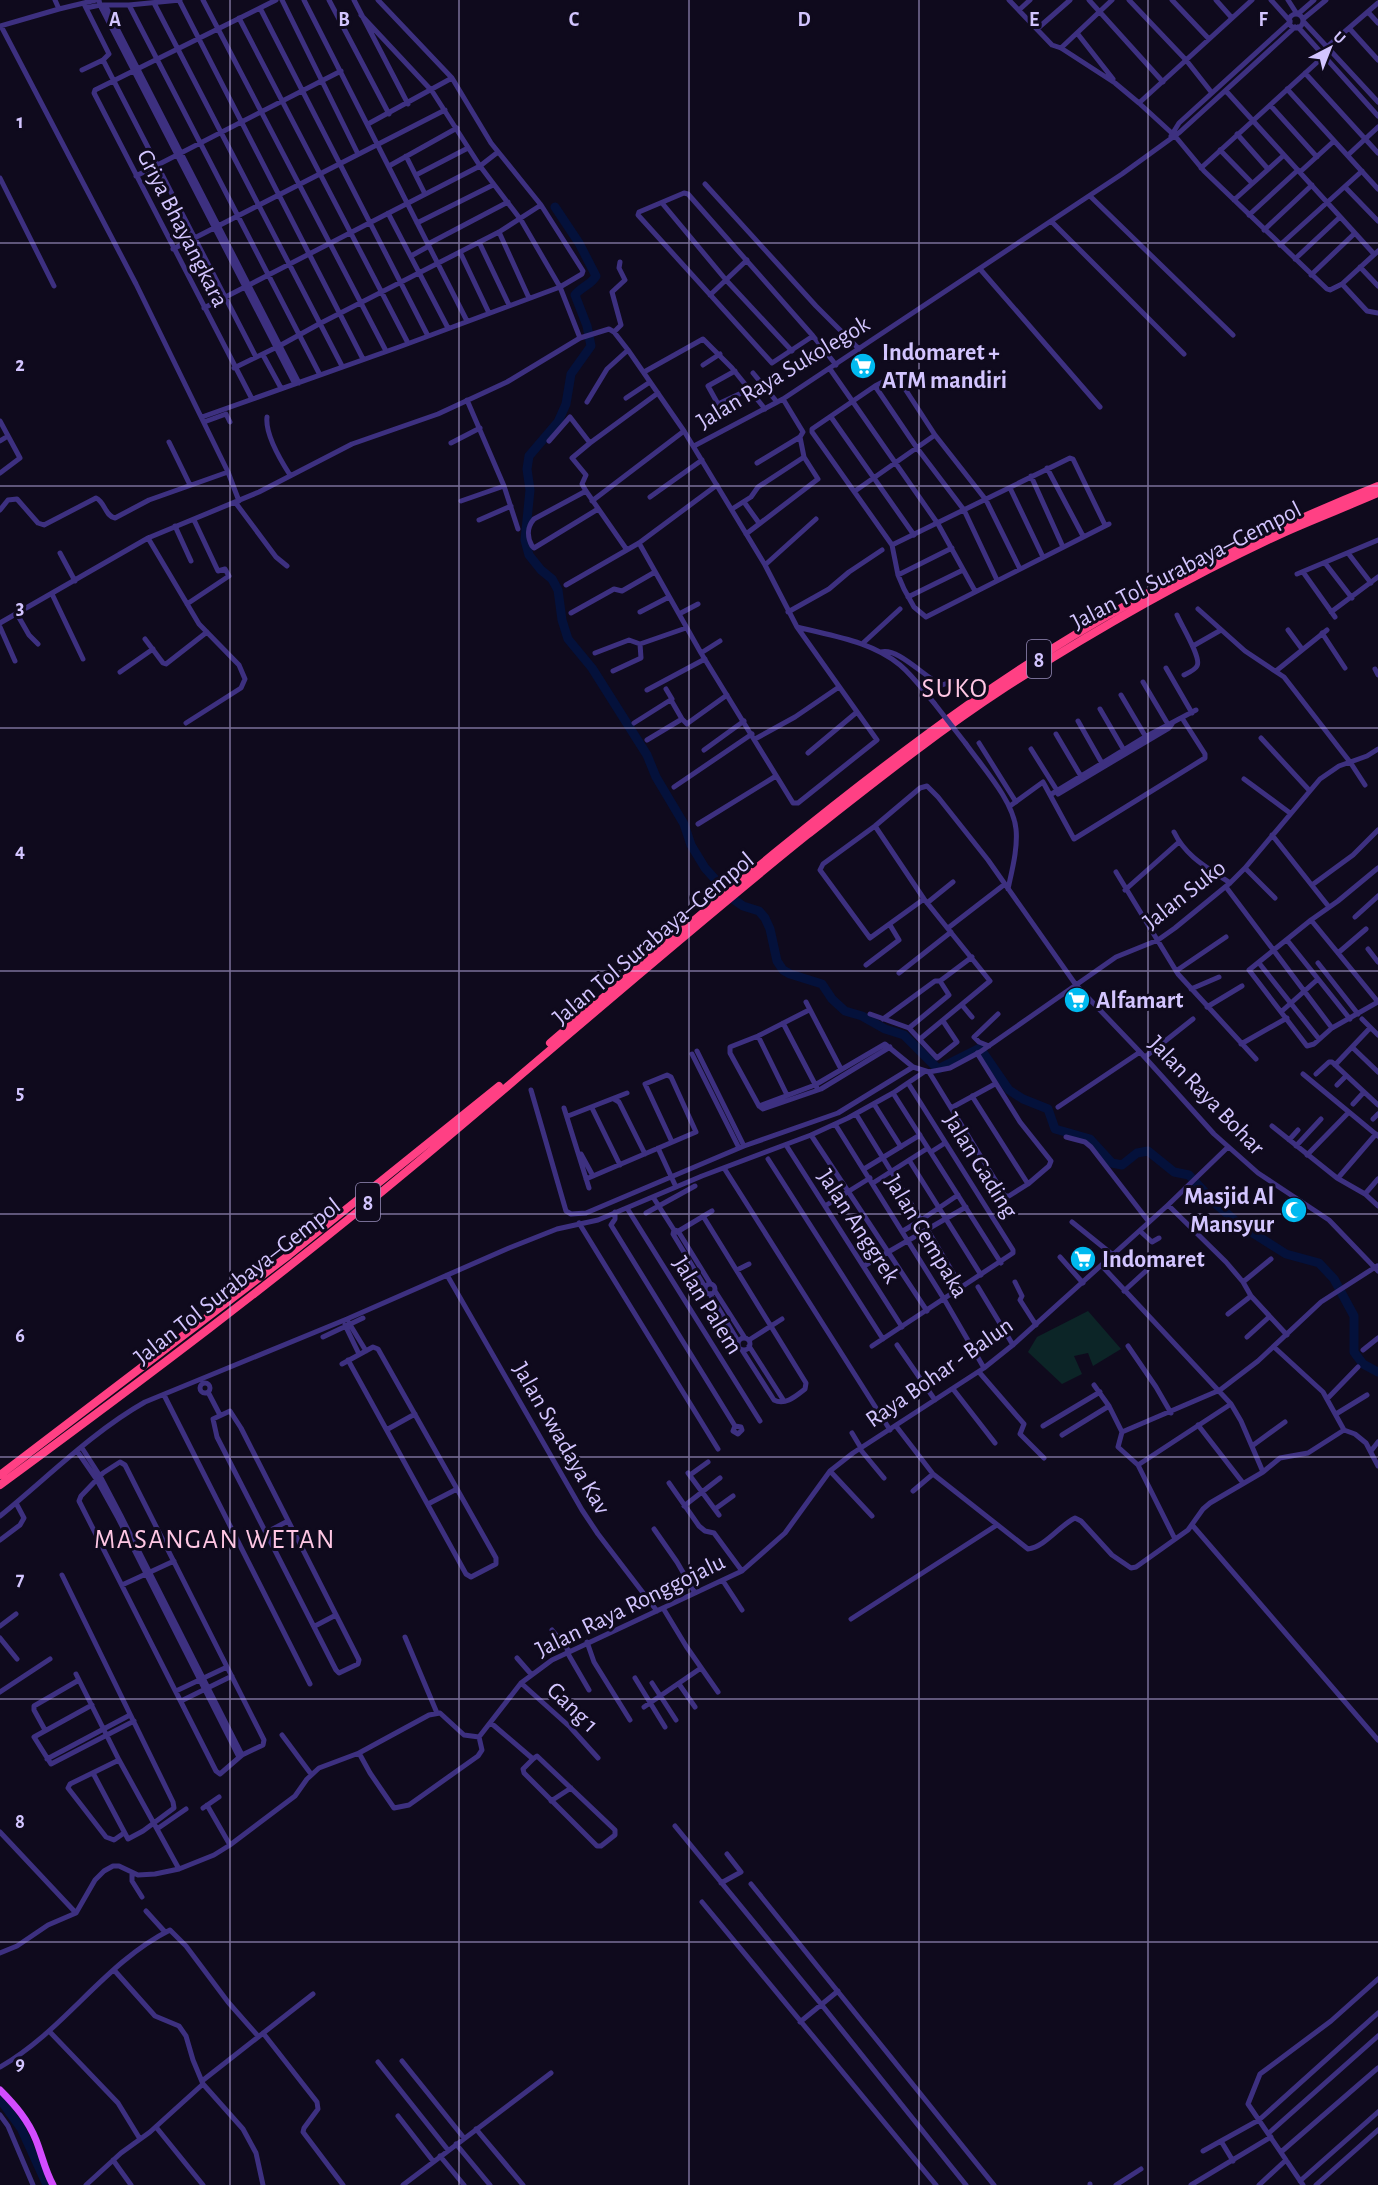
<svg xmlns="http://www.w3.org/2000/svg" width="1378" height="2185" font-family="'Alegreya Sans',sans-serif">
<style>
.green{fill:#0c2527}
.lines{fill:none;stroke-linecap:round;stroke-linejoin:round}
.river{stroke:#04113b;stroke-width:9}
.minor{stroke:#3d3080;stroke-width:5}
.major{stroke:#d34cff;stroke-width:7}
.highway{stroke:#ff4084;stroke-width:8}
.minor-bridge{stroke:#3d3080;stroke-width:5}
.grid{fill:none;stroke:#d3c5ff;stroke-width:1.5;stroke-opacity:0.55}
.labels{text-anchor:middle;stroke-width:6;stroke-linejoin:round;paint-order:stroke}
.shield{fill:#0f0a1d;stroke:#988dbb;stroke-width:1.5}
.shield-label{font-size:22px;font-weight:bold;fill:#d3c5ff}
.street-label{font-size:24px;fill:#d3c5ff;stroke:#0f0a1d}
.poi-label{font-size:24px;font-weight:bold;fill:#d3c5ff;stroke:#0f0a1d;text-anchor:start}
.quarter-label{font-size:27px;letter-spacing:1.5px;fill:#ffc7e4;stroke:#0f0a1d}
.grid-label{font-size:20px;text-anchor:middle;font-weight:bold;fill:#d3c5ff;stroke:#0f0a1d;stroke-width:6;stroke-linejoin:round;paint-order:stroke}
</style>
<rect width="100%" height="100%" fill="#0f0a1d"/>
<path class="green" d="M1088 1311 1121 1349 1093 1366 1088 1353 1074 1356 1082 1374 1062 1384 1028 1352 1037 1337Z"/>
<g class="lines">
<path class="river" d="M555 207 579 243 596 276C591 285 581 287 575 295L587 326 591 346 571 374 566 404 558 422 529 456 527 469 530 490 525 540 529 555 541 570 552 579 558 590 562 620 568 639 592 668 647 755 656 777 684 824 691 845 705 868 733 899 743 906 759 911 765 918 770 929 777 961 783 970 790 974 822 984 832 999 845 1011 862 1016 885 1029 904 1035 938 1069 980 1048 1009 1090 1023 1099 1048 1109 1055 1129 1090 1139 1112 1163 1122 1165 1137 1153 1148 1151 1174 1172 1189 1175 1216 1204 1240 1225 1286 1254 1319 1263 1334 1279 1354 1316V1352L1363 1364 1378 1372
M0 2099 21 2128 47 2185"/>
<path class="minor" d="M55 0 59 9
M99 0 100 5 295 384
M179 0 363 359
M203 0 386 351
M282 0 358 154
M304 0 467 321
M329 0 389 114
M354 0 408 104
M1009 0 1052 45 1061 48 1115 83 1139 103 1175 136 1204 171 1327 289 1330 290 1342 284 1378 251
M1089 0 1163 82
M1129 0 1186 60 1212 93
M1172 0 1209 39
M1216 0 1232 18
M1271 0 1290 21
M1288 0 1297 14
M154 3 342 366
M105 5 299 383
M129 5 320 375
M86 8 100 5H129L180 0
M260 8 428 336
M1019 10 1030 0
M1368 12 1378 23
M1298 14 1314 0
M1289 21a7 7 0 1 1 14 0a7 7 0 1 1-14 0Z
M361 15 432 91 480 166 521 220 560 287 580 338
M239 18 408 343
M1303 19 1326 0
M1303 21 1378 102
M0 26 59 9 96 0
M1 26 136 284 228 472
M1298 27 1378 116
M1349 28 1378 60
M1037 29 1070 0
M1077 33 1113 79
M1327 47 1378 3
M1061 48 1112 0
M103 60 256 357
M82 70 103 60 109 54 85 6
M1305 73 1378 153
M1287 89 1378 189
M1226 91 1374 254
M1139 103 1252 0
M1270 105 1317 157
M368 124 452 78
M1237 134 1268 169
M1171 136 1179 123 1290 22
M1220 150 1252 183
M1348 155 1378 127
M406 156 425 194
M389 166 457 128
M1201 168 1324 56
M1300 172 1334 141
M416 175 468 148
M136 176 341 71
M0 178 54 286
M705 184 816 306 859 349
M1345 187 1378 221
M1090 196 1233 335
M1234 200 1284 155
M662 203 726 280 792 351
M388 213 448 328
M1249 215 1298 170
M1052 222 1184 354
M417 223 493 185
M1264 230 1312 185
M499 232 529 298
M479 242 509 305
M428 244 508 202
M1280 245 1362 171
M173 249 445 110
M460 252 489 313
M411 256 429 246
M1295 259 1340 217
M1360 267 1378 286
M980 269 1100 407
M1311 275 1355 233
M1342 284 1367 311 1378 313
M249 285 480 166 498 152
M710 295 747 260
M204 308 245 287
M614 332 621 325 612 292 625 280 619 268 620 262
M813 336 772 363 638 215 639 212 684 193 688 194 813 336 836 365
M281 345 319 324 499 232 541 205
M263 355 281 388
M703 365 720 354
M234 368 277 347
M830 369 938 524 975 591
M735 371 708 386 718 404 750 389
M644 372 703 339 732 368 765 409
M753 373 777 402
M875 386 917 448 964 510 997 580
M626 398 650 382
M252 399 94 93 95 90 276 0
M783 399 803 432 800 437
M467 400 504 486 518 529
M587 402 607 369 628 350
M202 417 399 347 560 287 582 274 583 271 541 205 491 143 452 78 378 0
M267 417C265 434 281 461 290 475
M831 417 914 535
M0 421 20 458 0 473
M204 422 226 414 230 422
M0 441 8 436
M549 441 570 417 590 443 658 393
M169 442 190 485
M451 443 480 428
M590 443 572 458 586 475 582 484 586 491 627 550
M694 446 783 399 1122 174 1180 132 1295 27
M1047 468 1083 536
M1031 476 1063 547
M1010 488 1043 557
M586 491 534 519C527 527 527 537 532 546L534 548 598 509
M855 491 935 435
M650 497 702 460
M461 501 504 486
M592 501 684 431
M235 502 276 557 287 566
M744 502 759 523
M732 509 751 497 758 487 804 457
M0 510 8 500 17 499 38 523 44 525 96 498C105 502 105 516 115 518L149 500 228 472 239 501
M479 520 511 506
M175 526 191 561
M746 534 818 479 804 457 800 437 757 463
M148 538 199 624 239 665 245 679 241 688 186 723
M892 545 1070 458 1073 459 1105 525
M60 553 75 581
M1348 553 1371 583
M1325 563 1352 598
M765 565 816 519
M1020 569 986 500 935 435 896 375 875 386 812 429V432L892 545 898 575 904 589 914 607 926 617 1109 524
M1303 572 1335 617
M1297 574 1378 540
M898 575 952 548
M566 585 639 543 717 485
M52 594 83 659
M908 597 963 570
M187 604 229 576 225 569 218 571 194 520
M1198 609 1245 651 1284 677 1350 762 1365 785
M640 612 669 597
M788 612 829 589 849 572 882 550
M1331 612 1378 577
M571 613 614 589 622 591 655 572
M17 614 29 635 38 644
M679 614 698 604
M1177 615C1181 625 1202 658 1197 666 1195 670 1188 673 1184 675
M0 623 148 538 259 492 352 444 438 414 507 382 580 338 609 329 614 332 628 350 684 431 765 565 797 627 877 740 798 803H793L701 653 639 543
M0 627 15 661
M797 627C832 636 871 641 900 665 913 676 923 690 934 703
M1288 630 1302 649
M1322 633 1345 668
M145 639 163 663 166 664 207 632
M862 644 900 609
M1193 646 1221 630
M881 652C898 647 925 678 942 685L957 680
M595 653 629 640 640 644 686 628
M701 653 720 641
M1166 668 1192 713
M1375 669 1378 675
M613 671 641 658 640 644
M1276 671 1327 630
M120 672 153 649
M1143 682 1169 726
M647 690 705 659
M1121 695 1147 739
M671 700 682 719
M1100 709 1125 752
M1078 721 1103 765
M634 723 672 699 666 689
M1056 734 1082 778
M1261 738 1309 790
M755 739 795 717 839 687
M647 740 682 719 687 724 688 723 727 695
M979 743 1016 802
M966 744C983 768 1013 800 1016 829 1018 848 1012 870 1008 889
M1031 749 1058 792
M704 750 744 721
M808 753 857 712
M1244 779 1290 813
M674 787 752 734
M1058 794 1169 728 1172 724
M1050 795 1145 737 1196 710
M1010 806 1043 782 1074 839 1205 758V754L1182 718
M698 824 776 776
M875 826 924 899 990 981 920 1039
M1174 832C1186 857 1208 868 1230 883
M1272 835 1329 907
M1245 868 1275 898
M1378 868 1338 901 1311 920 1249 970 1307 1046 1314 1044 1332 1028 1378 1002
M1116 872 1178 974 1256 1059
M1312 885 1353 855 1378 830
M1226 887 1332 1028
M1125 890 1179 842
M924 899 870 938 820 870 823 864 875 826 920 788 927 786 938 797 988 860 1076 985 1140 1052 1214 1134 1258 1173 1329 1220 1378 1271
M927 903 953 882
M1355 917 1378 896
M1311 920 1378 1002
M948 928 1005 884
M1287 940 1350 1019
M1368 949 1378 962
M1338 953 1366 929
M1259 963 1319 1039
M1318 963 1358 1014
M866 965 899 940 890 925
M1176 971 1226 937
M899 973 951 932
M1191 989 1219 977
M806 1002 841 1069
M962 1005 972 1017
M1207 1007 1242 986
M809 1010 758 1036 730 1047V1053L759 1106 763 1109 821 1089 890 1047
M1282 1011 1318 979
M870 1014 909 1028 937 1058 957 1042 943 1021
M883 1019 935 981H940L972 957
M1362 1019 1378 1035
M783 1023 817 1088
M909 1028 949 995 940 981
M758 1036 787 1095
M1241 1044 1287 1018
M989 1046 979 1042 974 1037 998 1014
M1352 1047 1378 1072
M697 1051 744 1146
M977 1053 1020 1122 1051 1161 1049 1166 1028 1184
M692 1054 739 1148
M1145 1057 1193 1019
M1335 1065 1370 1028
M929 1072 1005 1196H1009L1028 1184 972 1096
M1303 1074 1378 1136
M1316 1074 1329 1062H1332L1378 1105
M1337 1085 1346 1076
M531 1090 566 1211 571 1214 586 1213 744 1146 838 1113 913 1067
M893 1093 1001 1263
M614 1099 619 1102 645 1154
M874 1104 901 1147
M1353 1104 1364 1092
M759 1106 815 1085 885 1044 913 1067 929 1072 950 1068 980 1052 1116 957 1158 940 1175 928 1230 883 1245 868 1320 779 1339 766 1367 756 1378 749
M1058 1107 1140 1052
M564 1108 589 1188
M592 1108 620 1165
M951 1108 995 1084
M856 1114 921 1220 958 1195
M568 1116 627 1093
M1373 1119 1378 1114
M835 1124 944 1299 984 1368
M1272 1126 1337 1178 1365 1194 1378 1206
M811 1135 927 1311
M1066 1137 1085 1142 1091 1147 1149 1222
M1289 1140 1298 1130
M786 1145 902 1327
M1296 1146 1321 1119
M658 1148 676 1187
M931 1152 945 1143
M581 1154 593 1176
M1307 1155 1349 1112
M768 1159 883 1339
M909 1160 981 1275
M724 1168 890 1430
M864 1169 920 1135
M1338 1178 1376 1134
M586 1179 696 1132 671 1077 667 1075 645 1084 672 1142
M873 1183 928 1148
M1365 1194 1378 1179
M653 1197 674 1230 678 1231 710 1283
M1168 1205 1226 1262 1243 1282 1251 1296 1287 1335
M825 1206 870 1178
M627 1208 760 1421
M615 1212V1219L611 1225 735 1426 741 1427 742 1430 738 1434 733 1431 735 1426
M646 1213 695 1186
M703 1216 806 1383 805 1389C796 1396 785 1406 774 1400L742 1350
M1072 1222 1113 1255
M579 1223 718 1449
M927 1229 962 1288
M674 1230 673 1234 705 1287
M903 1231 921 1220
M1140 1231 1152 1242 1159 1238
M677 1232 712 1211
M1060 1257 1083 1283
M864 1266 966 1207
M1102 1266 1231 1404 1241 1421 1263 1472
M737 1270 749 1264
M447 1275 582 1510 598 1534 657 1611
M1015 1282 1022 1296 1020 1300 1036 1325
M1243 1282 1271 1259
M705 1289a5 5 0 1 1 10 0a5 5 0 1 1-10 0Z
M978 1287 1013 1345
M715 1291 745 1338
M1124 1291 1147 1270
M710 1294 738 1341
M696 1297 705 1291
M1228 1314 1251 1296
M349 1323 366 1351
M345 1325 359 1354
M323 1337 363 1318
M1247 1337 1269 1317
M738 1344a6 6 0 1 1 12 0a6 6 0 1 1-12 0Z
M749 1340 782 1319
M897 1345 935 1400
M749 1346 784 1401
M872 1346 1013 1253V1250L908 1083
M1128 1346 1156 1387 1171 1413
M1274 1347 1323 1392 1344 1430
M1363 1350 1378 1338
M342 1364 373 1347 378 1349 496 1558V1564L471 1577 466 1574 348 1360
M979 1372 1024 1424 1020 1434 1044 1458
M200 1388a5 5 0 1 1 10 0a5 5 0 1 1-10 0Z
M1094 1385 1109 1406
M953 1389 995 1443
M208 1392 220 1415
M164 1395 310 1684
M1327 1399 1358 1367
M230 1411 241 1428 359 1660 358 1664 339 1673 336 1670 217 1437 213 1419Z
M1336 1414 1367 1395
M1198 1425 1243 1483
M896 1426 933 1474 1028 1549C1045 1547 1060 1525 1075 1518L1081 1521 1112 1555 1131 1568 1136 1567 1188 1530 1203 1509 1210 1503 1263 1472 1280 1458 1308 1453 1344 1430 1355 1434 1366 1443 1378 1466
M1043 1426 1100 1392
M388 1429 415 1414
M1122 1432 1220 1390 1258 1361 1321 1302 1377 1266
M1122 1432 1118 1447 1138 1465 1175 1539
M852 1433 861 1448
M1062 1435 1109 1406 1122 1432
M1252 1446 1285 1422
M82 1448 100 1476 121 1516 242 1755
M860 1449 884 1478
M77 1451 97 1480 118 1518 239 1757
M1371 1451 1378 1442
M120 1462 125 1465 264 1740 263 1745 242 1755 220 1774 216 1771 79 1501 81 1496 103 1473Z
M1138 1465 1231 1404
M830 1471 872 1516
M688 1473 719 1515
M690 1475 708 1462
M669 1483 699 1526 705 1531 714 1533 742 1571
M913 1491 933 1474
M428 1504 457 1489
M684 1506 720 1478
M715 1509 733 1496
M0 1516C47 1478 92 1432 145 1402L347 1319 509 1248 557 1229 598 1220 702 1176 811 1135 848 1118 893 1093 924 1072
M1193 1526 1378 1740
M654 1529 677 1562 695 1593
M267 1532 288 1521
M0 1540 20 1525 24 1518 16 1503
M62 1575 173 1802 174 1808 143 1831 128 1839 93 1773
M723 1581 742 1610
M122 1585 174 1561
M663 1608 686 1646 718 1692
M851 1619 997 1525
M0 1626 16 1614
M315 1626 336 1615
M552 1630 569 1651
M405 1637 437 1713
M0 1638 17 1659
M587 1642 594 1662 630 1720
M567 1652 589 1690
M517 1658 531 1674
M76 1674 119 1760 179 1869
M635 1678 665 1727
M521 1683 570 1727 598 1758
M652 1683 676 1720
M679 1684 695 1707
M176 1691 227 1667
M0 1692 50 1659
M181 1701 232 1676
M92 1705 34 1737 51 1764 134 1721
M644 1707 701 1668
M491 1723 533 1759 537 1756 615 1830V1835L601 1846H597L524 1773 523 1769 533 1759
M45 1730 34 1710V1706L79 1680
M282 1735 311 1774
M359 1753 370 1773 394 1808 409 1805 478 1756 482 1750 479 1737
M47 1759 130 1715
M119 1760 70 1784 68 1788 106 1837 114 1840 124 1833
M551 1801 571 1788
M207 1805 230 1845
M203 1808 219 1797
M675 1826 821 2004 966 2185
M157 1829 186 1809
M0 1832 76 1913
M132 1874V1881L142 1897
M721 1883 741 1872 727 1854
M751 1884 994 2185
M702 1902 936 2185
M146 1911 165 1932
M0 1953 17 1946 48 1925 76 1913 95 1880 104 1871 113 1866H119L138 1875 155 1874 179 1869 214 1855 230 1845 295 1796 307 1779 319 1768 359 1753 429 1715 440 1713 464 1735 479 1737 521 1683 552 1660 742 1571 785 1533 830 1471 853 1453 984 1368 1014 1344 1168 1205 1228 1147
M114 1970 155 2016 179 2026 186 2036 193 2060 203 2084 243 2129 256 2153 263 2185
M800 2022 838 1991
M49 2031 118 2103 140 2139
M263 2033 317 2102 318 2109 304 2128 303 2132 343 2185
M402 2061 464 2138
M378 2062 448 2150
M0 2067C64 2031 104 1963 170 1930L186 1946 228 2002 258 2036
M202 2081 313 1994
M0 2115 8 2126 33 2185
M398 2116 433 2161
M156 2127 203 2185
M476 2129 523 2185
M1269 2133 1378 2036
M456 2144 490 2185
M1203 2151 1221 2141
M1281 2152 1378 2068
M440 2156 464 2185
M113 2160 131 2185
M1233 2161 1221 2141 1259 2120 1378 2013
M1300 2181 1378 2112
M1090 2184V2185
M86 2185 121 2153 150 2132 203 2084
M403 2185 551 2073
M1116 2185 1141 2169
M1191 2185 1271 2137
M1259 2185 1286 2160
M1303 2185 1248 2104 1260 2074 1331 2021 1378 1979
M1316 2185 1378 2130"/>
<path class="major" d="M0 2090C15 2105 28 2120 36 2140 42 2155 45 2171 53 2185"/>
<path class="highway" d="M550 1043C687 926 822 808 969 704 1094 615 1236 543 1378 486
M0 1475 289 1255 499 1086
M0 1485C140 1382 280 1277 413 1166 545 1056 674 942 807 835 872 784 937 732 1006 687 1095 630 1188 577 1283 533 1314 519 1346 507 1378 493"/>
<path class="minor-bridge" d="M934 703 966 744"/>
</g>
<path class="grid" d="M230 0V2185M459 0V2185M689 0V2185M919 0V2185M1148 0V2185M0 243H1378M0 486H1378M0 728H1378M0 971H1378M0 1214H1378M0 1457H1378M0 1699H1378M0 1942H1378"/>
<defs>
<g id="supermarket-disc" transform="scale(1.35)"><circle r="9.5" fill="#00baf0" stroke="#0f0a1d"/><path d="M-6-5.5h2.5l.6 2H6L4.5 2H-2.5L-4.4-4H-6ZM-1.5 3.2a1.3 1.3 0 1 0 .1 0ZM3 3.2a1.3 1.3 0 1 0 .1 0Z" fill="#fff"/></g>
<g id="mosque-disc" transform="scale(1.35)"><circle r="9.5" fill="#00baf0" stroke="#0f0a1d"/><path d="M3.5-4.9A6 6 0 1 0 3.5 4.9A5 5 0 1 1 3.5-4.9Z" fill="#fff"/></g>
</defs>
<g fill-rule="evenodd">
<use href="#supermarket-disc" x="863" y="366"/>
<use href="#supermarket-disc" x="1077" y="1000"/>
<use href="#mosque-disc" x="1294" y="1210"/>
<use href="#supermarket-disc" x="1083" y="1259"/>
</g>
<g class="labels">
<g class="shield">
<rect x="1027" y="640" width="24" height="38" rx="4.5"/>
<rect x="356" y="1183" width="24" height="38" rx="4.5"/>
</g>
<g class="shield-label">
<text x="1039" y="667">8</text>
<text x="368" y="1210">8</text>
</g>
<g class="street-label">
<text transform="translate(183 228) rotate(63)" y="8">Griya Bhayangkara</text>
<text transform="translate(783 372) rotate(-31)" y="8">Jalan Raya Sukolegok</text>
<text transform="translate(1186 565) rotate(-27)" y="8">Jalan Tol Surabaya–Gempol</text>
<text transform="translate(1184 894) rotate(-38)" y="8">Jalan Suko</text>
<text transform="translate(653 938) rotate(-40)" y="8">Jalan Tol Surabaya–Gempol</text>
<text transform="translate(1207 1095) rotate(46)" y="8">Jalan Raya Bohar</text>
<text transform="translate(981 1165) rotate(58)" y="8">Jalan Gading</text>
<text transform="translate(859 1226) rotate(57)" y="8">Jalan Anggrek</text>
<text transform="translate(927 1236) rotate(59)" y="8">Jalan Cempaka</text>
<text transform="translate(237 1281) rotate(-38)" y="8">Jalan Tol Surabaya–Gempol</text>
<text transform="translate(708 1305) rotate(58)" y="8">Jalan Palem</text>
<text transform="translate(939 1372) rotate(-35)" y="8">Raya Bohar - Balun</text>
<text transform="translate(562 1438) rotate(60)" y="8">Jalan Swadaya Kav</text>
<text transform="translate(630 1605) rotate(-26)" y="8">Jalan Raya Ronggojalu</text>
<text transform="translate(573 1707) rotate(44)" y="8">Gang 1</text>
</g>
<g class="poi-label">
<text x="882" y="360">Indomaret +<tspan x="882" dy="28">ATM mandiri</tspan></text>
<text x="1096" y="1008">Alfamart</text>
<text x="1274" y="1204" text-anchor="end">Masjid Al<tspan x="1274" dy="28">Mansyur</tspan></text>
<text x="1102" y="1267">Indomaret</text>
</g>
<g class="quarter-label">
<text x="955" y="697">SUKO</text>
<text x="215" y="1548">MASANGAN WETAN</text>
</g>
</g>
<g class="grid-label">
<text x="115" y="26">A</text>
<text x="344" y="26">B</text>
<text x="574" y="26">C</text>
<text x="804" y="26">D</text>
<text x="1034" y="26">E</text>
<text x="1263" y="26">F</text>
<text x="20" y="128">1</text>
<text x="20" y="371">2</text>
<text x="20" y="614">3</text>
<text x="20" y="857">4</text>
<text x="20" y="1099">5</text>
<text x="20" y="1342">6</text>
<text x="20" y="1585">7</text>
<text x="20" y="1828">8</text>
<text x="20" y="2070">9</text>
</g>
<g transform="translate(1330 48) rotate(42)" stroke="#0f0a1d" stroke-width="4.5" paint-order="stroke">
<path d="M0-4.5L10 22L0 15L-10 22Z" fill="#d3c5ff"/>
<text y="-9" font-size="16" font-weight="bold" text-anchor="middle" fill="#d3c5ff">U</text>
</g>
</svg>
